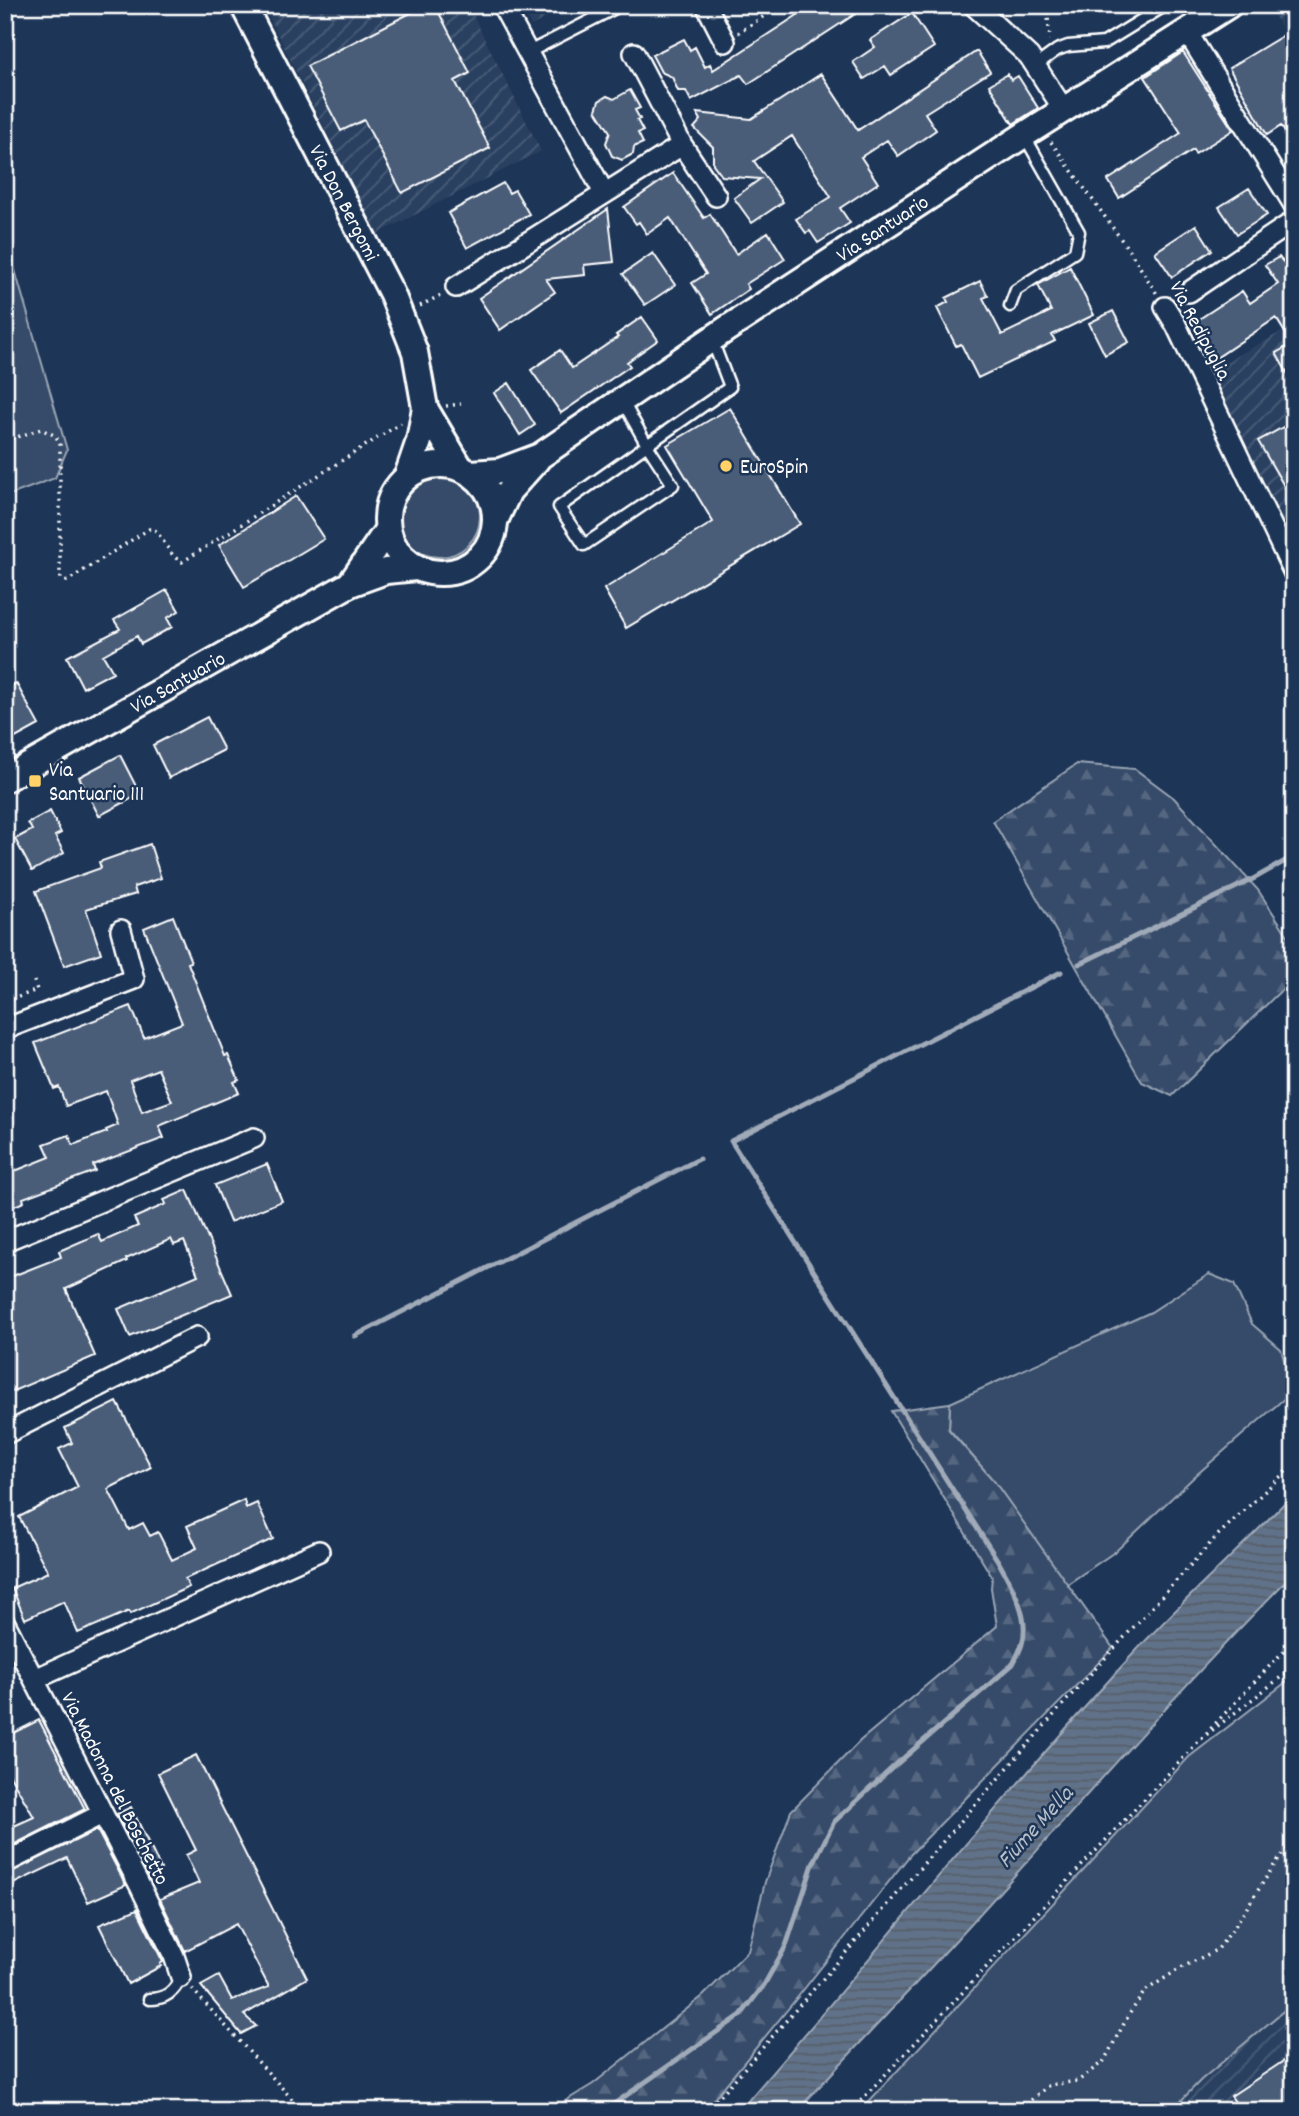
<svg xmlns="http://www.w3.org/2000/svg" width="1299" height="2116" font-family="Dekko,sans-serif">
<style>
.industrial{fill:url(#industrial-furrows)}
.green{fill:#364b69;stroke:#9aa5b4;stroke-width:2}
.forest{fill:url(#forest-firs);stroke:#9aa5b4;stroke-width:2}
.water{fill:url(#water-rules);stroke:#a0aab8;stroke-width:2}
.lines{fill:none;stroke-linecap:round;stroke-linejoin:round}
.stream{stroke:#a0aab8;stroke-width:5}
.building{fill:#4a5d79;stroke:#fff;stroke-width:2;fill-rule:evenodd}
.service-casing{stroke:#fff;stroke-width:15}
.minor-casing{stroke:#fff;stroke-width:24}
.tertiary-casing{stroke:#fff;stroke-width:30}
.path{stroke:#fff;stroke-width:3.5;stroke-dasharray:2 5;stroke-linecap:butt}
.service{stroke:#1d3557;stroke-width:10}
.minor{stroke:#1d3557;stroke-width:19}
.tertiary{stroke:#1d3557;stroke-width:24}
.poi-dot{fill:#ffd166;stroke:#1d3557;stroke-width:2.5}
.labels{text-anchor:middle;stroke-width:5;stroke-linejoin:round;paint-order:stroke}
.street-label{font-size:21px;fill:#fff;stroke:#1d3557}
.poi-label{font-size:21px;fill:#fff;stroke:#1d3557;text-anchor:start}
.water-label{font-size:23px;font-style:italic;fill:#b8c0ca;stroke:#1d3557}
</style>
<defs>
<pattern id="industrial-furrows" width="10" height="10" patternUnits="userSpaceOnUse" patternTransform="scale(1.75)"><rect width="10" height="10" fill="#2a4161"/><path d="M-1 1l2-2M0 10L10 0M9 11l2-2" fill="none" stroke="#4a5e79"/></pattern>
<pattern id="forest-firs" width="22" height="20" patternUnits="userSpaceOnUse" patternTransform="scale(1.75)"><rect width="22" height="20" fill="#364b69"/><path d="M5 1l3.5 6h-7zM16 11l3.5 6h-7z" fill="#546680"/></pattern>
<pattern id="water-rules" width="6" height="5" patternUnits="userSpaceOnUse" patternTransform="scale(1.75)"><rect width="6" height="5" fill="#617289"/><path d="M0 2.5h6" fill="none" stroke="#555d67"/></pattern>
</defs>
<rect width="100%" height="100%" fill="#1d3557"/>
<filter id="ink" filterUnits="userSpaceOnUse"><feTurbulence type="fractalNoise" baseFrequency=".0143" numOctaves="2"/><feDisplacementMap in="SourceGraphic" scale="14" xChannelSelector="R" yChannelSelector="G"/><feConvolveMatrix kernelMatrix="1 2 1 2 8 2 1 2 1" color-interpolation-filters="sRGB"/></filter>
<g filter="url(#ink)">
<path class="industrial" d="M263 5H468L541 151 377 234Z
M521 5H570L531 26Z
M1267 5H1294V46Z
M1294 325V551L1209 371Z
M1294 2002V2111H1171L1201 2080Z"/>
<path class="green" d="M5 243 8 246 67 450 55 478 5 497Z
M398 516a41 41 0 1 1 82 0a41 41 0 1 1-82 0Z
M1209 1274 1234 1284 1252 1324 1281 1349 1293 1391 1194 1477 1116 1551 1066 1585 994 1481 949 1429 950 1403 1151 1312Z
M1294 1676V2002L1201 2080 1171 2111H860L1189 1757Z"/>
<path class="forest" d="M1077 764 1135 769 1174 798 1258 890 1294 945V978L1172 1096 1142 1082 993 821Z
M950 1403 949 1430 994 1481 1113 1648 910 1855 797 1998 704 2111H549L593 2084 703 1996 748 1951 765 1882 791 1811 861 1740 997 1626 991 1588 992 1577 891 1411Z"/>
<path class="water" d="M1294 1493V1573C1176 1691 1069 1817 956 1940 904 1997 850 2053 797 2111H739C871 1959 997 1802 1133 1654 1184 1599 1242 1548 1294 1493Z"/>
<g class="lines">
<path class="stream" d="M1079 964 1255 878 1294 856
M355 1336 699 1159
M604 2111 741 2015 764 1985 786 1946 813 1864 834 1822 892 1768 1013 1664C1016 1658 1020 1651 1022 1644 1031 1617 1011 1584 998 1561L731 1141 1061 972"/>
</g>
<path class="building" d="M426 5H435L470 73 455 81 490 148 402 193 364 120 341 131 307 66Z
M813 5H869L748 84 741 75 691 101 686 91H678L672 77 661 72 652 55 684 39 690 50 695 47 705 67 710 64 713 70Z
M912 13 934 47 891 75 885 66 864 79 853 62 875 47 870 40Z
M1294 29V146L1281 126 1267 135 1229 68Z
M977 51 990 72 925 113 936 130 898 156 887 140 861 157 878 183 840 208 850 223 818 243 810 231 806 233 796 219 831 197 792 136 754 161 783 202 752 223 734 198 760 179 722 176 713 164V147L694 128 701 120 697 113 751 119 821 74 858 130Z
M1183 52 1233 130 1195 154 1193 150 1119 198 1108 180 1181 133 1145 77Z
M1007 74 1011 80 1018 76 1038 108 1013 124 989 85Z
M630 90 640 108 635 110 640 119 637 120 643 131 638 133 643 143 634 147 633 154 622 160 612 156 606 143 610 132 596 110 599 101 607 96 614 99Z
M673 173 704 218 710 214 736 254 768 232 785 259 746 284 749 289 712 314 692 283 706 274 670 218 647 234 639 222 636 224 624 207Z
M503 183 509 193 515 190 529 214 467 248 448 213Z
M1249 188 1267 215 1237 234 1219 207Z
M608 209 614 262 584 265 585 275 546 279 555 292 500 330 479 298Z
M1196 225 1212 250 1172 277 1155 252Z
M653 253 675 285 645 305 623 274Z
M1294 255V385L1276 353 1292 344 1276 318 1216 358 1193 323 1242 291 1250 303 1278 284 1265 265 1279 257 1283 262Z
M1070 267 1094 315 1052 335 1055 341 978 378 961 344 956 346 937 308 948 302 946 298 980 281 988 296 983 298 1002 335 1051 311 1038 285Z
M1113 311 1129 342 1105 355 1089 323Z
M642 317 658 340 627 362 630 366 561 413 531 370 560 350 572 368 618 337 616 335Z
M509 383 535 425 520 435 494 393Z
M730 408 800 524 626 628 604 589 713 522 667 445Z
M1294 421V503L1258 441Z
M296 496 324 539 244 587 219 545Z
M167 590 179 611 167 618 172 627 141 644 137 636 103 655 113 672 83 688 67 657 120 629 114 620Z
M16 683 39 725 10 741 5 733V689Z
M207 717 224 750 169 778 153 745Z
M120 755 140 794 99 816 79 777Z
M50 811 61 833 55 836 64 853 32 871 15 839 32 830 28 823Z
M150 844 161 878 134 887 136 894 86 909 101 953 64 966 36 891 101 868 99 862Z
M173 916 191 962 188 963 225 1056 228 1055 239 1080 234 1082 239 1093 159 1126 164 1138 93 1165 95 1171 23 1198 24 1202 5 1210V1175L50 1157 44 1144 69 1135 73 1145 107 1132 106 1130 118 1125 106 1091 66 1106 59 1087 54 1089 35 1043 131 1006 144 1038 182 1023 144 928ZM158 1069 172 1101 142 1112 130 1080Z
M267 1164 282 1201 230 1222 215 1185Z
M187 1190 232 1294 130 1337 118 1309 198 1275 184 1241 174 1245 171 1239 126 1259 127 1261 66 1289 95 1356 11 1392 5 1378V1279L61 1257 59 1251 98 1234 102 1242 138 1226 134 1218 166 1204 164 1200Z
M117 1402 151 1467 108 1489 129 1530 143 1523 150 1536 158 1532 172 1560 197 1548 187 1526 244 1500 246 1508 257 1503 273 1539 185 1579 189 1587 130 1614 129 1611 78 1633 64 1601 25 1619 12 1588 48 1572 19 1517 78 1487 59 1449 72 1443 65 1428Z
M39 1720 85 1809 5 1849V1830L34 1817 5 1767V1737Z
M196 1755 307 1978 244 2015 256 2026 241 2034 201 1986 219 1976 232 2000 269 1987 236 1924 185 1951 160 1899 199 1883 186 1855 196 1850 158 1773Z
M131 1807 161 1869 148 1875 117 1814Z
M97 1830 126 1885 88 1902 67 1858 5 1888V1875Z
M137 1909 163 1962 160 1964 161 1966 128 1984 99 1925Z
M1294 2054V2111H1241L1231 2096Z"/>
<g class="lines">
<g class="service-casing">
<path id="service" d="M527 53 615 8
M1035 66 1057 50 1068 46 1104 43 1166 5
M1010 306 1016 290 1075 252 1079 232 1024 135
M623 402 647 445 559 507 584 545 673 485 647 445 730 387 712 340
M149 1999C166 1999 174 1992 181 1977"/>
</g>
<g class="minor-casing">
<path id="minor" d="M502 5 604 193
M706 5 725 42
M973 5 1029 56 1064 110
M1187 32 1294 205
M682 145 716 196
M456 287 682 145 634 53
M1189 292 1294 221
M1165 307 1176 325 1294 573
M5 1029 134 979 121 930
M5 1241 254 1138
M5 1434 197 1337
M5 1623 141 1888 174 1956 181 1977
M35 1679 319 1551
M5 1863 102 1814"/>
</g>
<g class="tertiary-casing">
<g id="tertiary">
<path id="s1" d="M243 5 392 294 415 352 425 408 460 467"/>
<circle cx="441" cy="519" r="54"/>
<path id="s2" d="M471 473 500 471 540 456 725 330 1024 135 1229 5"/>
<path d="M407 476 419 441 425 408"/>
<path d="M496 519 509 491 537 460"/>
<path d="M350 584 387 530"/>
<path id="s3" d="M5 779 350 584 386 571 416 568"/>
</g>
</g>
<path class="path" d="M1047 5 1050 40
M738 33 781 5
M1051 142 1131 253 1157 294
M420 306 441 295
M446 406 461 404
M5 441 41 429 56 436 60 445V572L61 579 67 581 149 529H154C164 539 170 557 182 562L401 423
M5 1002 37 990 34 981
M1201 1739 1294 1667
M192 1989 303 2111
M707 2111 1074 1692 1219 1534 1294 1464
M851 2111 1294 1640
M1023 2111 1026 2104 1049 2085 1078 2081 1104 2061 1128 2016 1145 1991 1179 1969 1218 1949 1235 1926 1275 1864 1294 1841"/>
<use href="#service" class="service"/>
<use href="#minor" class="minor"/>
<use href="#tertiary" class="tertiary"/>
</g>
</g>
<g class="poi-dot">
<circle cx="726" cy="466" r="7"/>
<rect x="28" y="774" width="14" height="14" rx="3.5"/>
</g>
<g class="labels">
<g class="street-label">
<text dy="7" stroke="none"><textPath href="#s1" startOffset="222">Via Don Bergomi</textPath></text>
<text dy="7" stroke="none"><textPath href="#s2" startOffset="483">Via Santuario</textPath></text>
<text transform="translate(1201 330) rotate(62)" y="7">Via Redipuglia</text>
<text dy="7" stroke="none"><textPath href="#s3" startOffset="198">Via Santuario</textPath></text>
<text transform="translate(116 1788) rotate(63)" y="7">Via Madonna del Boschetto</text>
</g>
<g class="poi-label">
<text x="740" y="473">EuroSpin</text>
<text x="49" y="776">Via<tspan x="49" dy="24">Santuario 111</tspan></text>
</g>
<g class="water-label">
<text transform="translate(1034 1826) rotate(-48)" y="8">Fiume Mella</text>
</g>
</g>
<rect width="1299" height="2116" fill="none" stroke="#1d3557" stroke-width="28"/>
<rect x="14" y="14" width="1271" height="2088" fill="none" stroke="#fff" stroke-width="2.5" filter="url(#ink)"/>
</svg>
